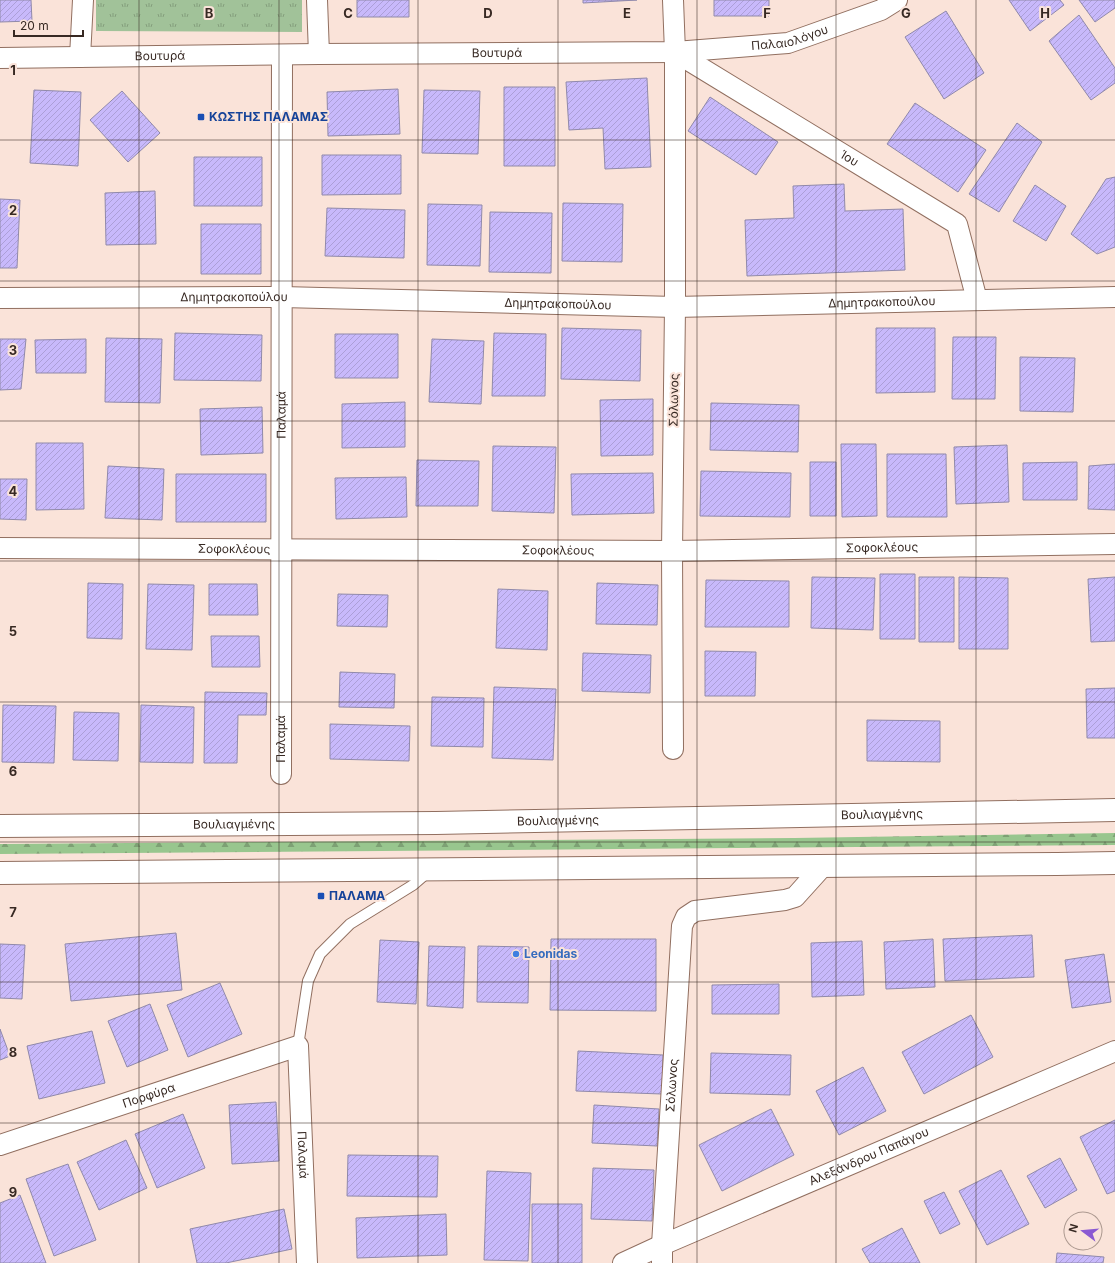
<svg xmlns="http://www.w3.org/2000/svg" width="1115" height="1263" font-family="Inter,sans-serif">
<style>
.grass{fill:url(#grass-tufts)}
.forest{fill:url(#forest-firs)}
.building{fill:url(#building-hatch);stroke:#9089aa}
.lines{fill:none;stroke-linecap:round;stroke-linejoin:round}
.service-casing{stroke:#916f60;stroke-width:12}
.minor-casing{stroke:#916f60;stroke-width:22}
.primary-casing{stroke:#916f60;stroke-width:24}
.service{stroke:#fff;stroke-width:10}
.minor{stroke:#fff;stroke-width:20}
.primary{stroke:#fff;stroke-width:22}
.grid{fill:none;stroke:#372923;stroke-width:1;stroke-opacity:0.55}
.transit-dot{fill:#1a4fb4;stroke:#fae3d9;stroke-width:1.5}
.shop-dot{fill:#3f7fe0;stroke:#fae3d9;stroke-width:1.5}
.labels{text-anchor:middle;stroke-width:4;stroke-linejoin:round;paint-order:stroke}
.street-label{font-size:12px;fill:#372923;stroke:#fae3d9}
.transit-label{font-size:12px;font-weight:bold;fill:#164399;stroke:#fae3d9;text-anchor:start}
.shop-label{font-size:12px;font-weight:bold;fill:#366cbe;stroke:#fae3d9;text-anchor:start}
.grid-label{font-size:13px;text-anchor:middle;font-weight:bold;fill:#372923;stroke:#fae3d9;stroke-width:4;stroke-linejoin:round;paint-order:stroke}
</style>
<defs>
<pattern id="grass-tufts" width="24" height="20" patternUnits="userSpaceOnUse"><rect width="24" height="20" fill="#a1c299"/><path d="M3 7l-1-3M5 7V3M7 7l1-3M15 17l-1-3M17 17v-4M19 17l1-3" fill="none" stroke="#849e7c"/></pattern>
<pattern id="forest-firs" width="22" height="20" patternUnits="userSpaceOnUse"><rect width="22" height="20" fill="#98c68e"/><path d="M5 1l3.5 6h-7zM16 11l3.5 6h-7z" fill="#7da174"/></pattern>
<pattern id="building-hatch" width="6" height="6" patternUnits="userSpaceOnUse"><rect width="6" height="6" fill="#c8b9fb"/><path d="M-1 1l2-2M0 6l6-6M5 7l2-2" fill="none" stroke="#ac9fd7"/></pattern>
</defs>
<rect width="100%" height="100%" fill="#fae3d9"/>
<path class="grass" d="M96 0H302V32L96 31Z"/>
<path class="forest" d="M1115 833V845L0 854V844L794 838Z"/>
<path class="building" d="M0 0H31L32 21 0 22Z
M357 0H409V17H357Z
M583 0H637L583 3Z
M714 0H769V16H714Z
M1009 0H1060L1064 5 1030 31Z
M1079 0H1115V8L1095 22Z
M946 11 984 73 944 99 905 37Z
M1079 15 1115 68V83L1091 100 1049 41Z
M647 78 651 167 605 169 603 128 569 130 566 82Z
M504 87H555V166H504Z
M398 89 400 134 328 136 327 92Z
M34 90 81 92 78 166 30 163Z
M424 90 480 91 478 154 422 153Z
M122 91 160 133 128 162 90 120Z
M710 97 778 142 756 175 688 131Z
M915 103 986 150 958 192 887 144Z
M1017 123 1042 142 999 212 969 194Z
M322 155H401V194L322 195Z
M194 157H262V206H194Z
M1115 177V247L1097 254 1071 234 1106 179Z
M844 184 845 211 903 209 905 270 747 276 745 220 794 218 793 186Z
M1035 185 1066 206 1046 241 1013 221Z
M155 191 156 244 106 245 105 193Z
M0 199 20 200 17 268H0Z
M563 203 623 204 622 262 562 261Z
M428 204 482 205 480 266 427 265Z
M327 208 405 210 404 258 325 256Z
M490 212 552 213 551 273 489 272Z
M201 224H261V274H201Z
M562 328 641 330 640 381 561 379Z
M876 328H935V392L876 393Z
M175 333 262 335 261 381 174 380Z
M494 333 546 334 545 396H492Z
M335 334H398V378H335Z
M953 337H996L995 399H952Z
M106 338 162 339 160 403 105 402Z
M0 339H26L21 389 0 390Z
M86 339V373H36L35 340Z
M432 339 484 341 481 404 429 402Z
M1020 357 1075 358 1073 412 1020 411Z
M653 399V455L601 456 600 400Z
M405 402V447L342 448V404Z
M711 403 799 405 798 452 710 450Z
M262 407 263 453 201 455 200 409Z
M36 443H83L84 509 36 510Z
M841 444H876L877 516 842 517Z
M1007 445 1009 502 956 504 954 447Z
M493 446 556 447 554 513 492 511Z
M887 454H946L947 517H887Z
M417 460 479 461 478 506H416Z
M810 462H836V516H810Z
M1077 462V500H1023V463Z
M1115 464V510L1088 509 1089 466Z
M108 466 164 469 162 520 105 518Z
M701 471 791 473 790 517 700 516Z
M653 473 654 513 572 515 571 474Z
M176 474H266V522H176Z
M406 477 407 517 336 519 335 478Z
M0 479H27L26 520 0 519Z
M880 574H915V639H880Z
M812 577 875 578 873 630 811 628Z
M919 577H954V642H919Z
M959 577 1008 578V649H959Z
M1115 577V641L1091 642 1088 579Z
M706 580 789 581V627H705Z
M88 583 123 584 122 639 87 638Z
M597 583 658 585 657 625 596 624Z
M148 584 194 585 192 650 146 649Z
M209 584H257L258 615H209Z
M498 589 548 591 547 650 496 648Z
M338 594 388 595 387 627 337 626Z
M211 636H259L260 667H212Z
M705 651 756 652 755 696H705Z
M583 653 651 655 650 693 582 691Z
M340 672 395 674 394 708 339 707Z
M494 687 556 689 553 760 492 758Z
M1115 688V738H1087L1086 689Z
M205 692 267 693 266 715H238L237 763H204Z
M432 697 484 698 483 747 431 746Z
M3 705 56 706 54 763 2 762Z
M141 705 194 707 193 763 140 762Z
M74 712 119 713 118 761 73 760Z
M867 720 940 721V762L867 761Z
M330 724 410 726 409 761 330 759Z
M176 933 182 990 71 1001 65 944Z
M1032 935 1034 977 945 981 943 939Z
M551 939H656V1011L550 1010Z
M933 939 935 987 886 989 884 942Z
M380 940 419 942 416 1004 377 1002Z
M862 941 864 995 812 997 811 943Z
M0 944 25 945 22 999 0 998Z
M429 946 465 947 463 1008 427 1006Z
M478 946 529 947 528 1003 477 1002Z
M1104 954 1111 1002 1072 1008 1065 960Z
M220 983 242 1034 188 1057 167 1005Z
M779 984V1014H712V985Z
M150 1004 168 1050 127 1067 108 1021Z
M971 1015 993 1057 924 1094 902 1052Z
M0 1029 10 1056 0 1060Z
M92 1031 105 1083 39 1099 27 1046Z
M578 1051 663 1055 662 1094 576 1091Z
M711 1053 791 1055 790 1095 710 1093Z
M863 1067 886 1111 839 1135 816 1091Z
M276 1102 279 1161 232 1164 229 1105Z
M594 1105 659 1109 657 1146 592 1143Z
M771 1109 794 1155 722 1191 699 1145Z
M183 1114 205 1168 157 1188 135 1134Z
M1115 1120V1191L1107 1194 1080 1137Z
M126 1140 147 1188 99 1210 77 1162Z
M348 1155 438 1156 437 1197 347 1196Z
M1060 1158 1077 1190 1045 1208 1027 1176Z
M68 1164 96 1240 54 1256 26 1179Z
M593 1168 654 1170 652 1221 591 1219Z
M1001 1170 1029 1224 987 1245 959 1191Z
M487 1171 531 1173 528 1261 484 1260Z
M944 1192 960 1224 940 1234 924 1201Z
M20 1195 46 1263H0V1203Z
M532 1204H582V1263H532Z
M284 1209 292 1249 226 1263H197L190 1229Z
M446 1214 447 1255 357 1258 356 1218Z
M902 1228 920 1263H870L862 1249Z
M1057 1253 1104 1257 1103 1263H1056Z"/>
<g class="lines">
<g class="service-casing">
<path id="service" d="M298 1046 308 981 320 954 350 924 413 885 428 872"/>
</g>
<g class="minor-casing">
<g id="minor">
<path d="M317 0 319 54"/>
<path d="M673 0 675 52V307L672 551 673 749"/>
<path id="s1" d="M675 52 957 224 977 300"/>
<path d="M80 57 83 0"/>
<path id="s2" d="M0 58 319 54 675 52 788 43 881 10 897 0"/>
<path id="s3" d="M0 298 282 297 675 307 1115 297"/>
<path id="s4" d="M0 548 672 551 1115 544"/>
<path id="s5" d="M281 774 282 55"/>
<path id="s6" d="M0 1145 298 1046 307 1263"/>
<path id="s7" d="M623 1263 662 1245 1115 1051"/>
<path id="s8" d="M662 1263V1245L682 926 686 917 695 911 785 900 795 897 823 866"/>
</g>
</g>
<g class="primary-casing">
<g id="primary">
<path id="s9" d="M0 826 436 823 1115 810"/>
<path d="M0 873 1057 864 1115 863"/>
</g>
</g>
<use href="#service" class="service"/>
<use href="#minor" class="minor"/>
<use href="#primary" class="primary"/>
</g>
<path class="grid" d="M139 0V1263M279 0V1263M418 0V1263M558 0V1263M697 0V1263M836 0V1263M976 0V1263M0 140H1115M0 281H1115M0 421H1115M0 561H1115M0 702H1115M0 842H1115M0 982H1115M0 1123H1115"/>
<g class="transit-dot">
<rect x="197" y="113" width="8" height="8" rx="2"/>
<rect x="317" y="892" width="8" height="8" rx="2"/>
</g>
<circle class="shop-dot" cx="516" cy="954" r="4"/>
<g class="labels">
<g class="street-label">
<text dy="4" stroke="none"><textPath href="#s2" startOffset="791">Παλαιολόγου</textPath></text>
<text dy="4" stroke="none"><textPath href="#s2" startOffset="497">Βουτυρά</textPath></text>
<text dy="4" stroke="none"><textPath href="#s2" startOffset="160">Βουτυρά</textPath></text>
<text dy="4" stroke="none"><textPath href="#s1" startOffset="204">Ίου</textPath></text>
<text dy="4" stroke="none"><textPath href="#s3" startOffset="234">Δημητρακοπούλου</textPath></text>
<text dy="4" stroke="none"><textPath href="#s3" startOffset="882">Δημητρακοπούλου</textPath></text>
<text dy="4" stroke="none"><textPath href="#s3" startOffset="558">Δημητρακοπούλου</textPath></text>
<text transform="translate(674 400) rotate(-89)" y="4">Σόλωνος</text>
<text dy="4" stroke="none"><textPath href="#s5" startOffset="359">Παλαμά</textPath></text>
<text dy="4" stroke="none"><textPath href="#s4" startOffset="882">Σοφοκλέους</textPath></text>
<text dy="4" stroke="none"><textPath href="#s4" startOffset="234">Σοφοκλέους</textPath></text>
<text dy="4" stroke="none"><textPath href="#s4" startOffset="558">Σοφοκλέους</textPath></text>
<text dy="4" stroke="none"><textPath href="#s5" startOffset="35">Παλαμά</textPath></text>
<text dy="4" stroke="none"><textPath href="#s9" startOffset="882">Βουλιαγμένης</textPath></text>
<text dy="4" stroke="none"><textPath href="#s9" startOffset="558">Βουλιαγμένης</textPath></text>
<text dy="4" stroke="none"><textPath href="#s9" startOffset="234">Βουλιαγμένης</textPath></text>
<text dy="4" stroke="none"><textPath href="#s8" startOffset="178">Σόλωνος</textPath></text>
<text dy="4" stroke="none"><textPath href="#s6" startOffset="157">Πορφύρα</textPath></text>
<text dy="4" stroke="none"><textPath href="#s6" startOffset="423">Παλαμά</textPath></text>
<text dy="4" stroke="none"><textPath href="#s7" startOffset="268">Αλεξάνδρου Παπάγου</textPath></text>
</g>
<g class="transit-label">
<text x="209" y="121">ΚΩΣΤΗΣ ΠΑΛΑΜΑΣ</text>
<text x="329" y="900">ΠΑΛΑΜΑ</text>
</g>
<g class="shop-label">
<text x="524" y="958">Leonidas</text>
</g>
</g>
<g class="grid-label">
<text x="209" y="18">B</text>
<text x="348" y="18">C</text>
<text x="488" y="18">D</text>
<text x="627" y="18">E</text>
<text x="767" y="18">F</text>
<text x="906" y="18">G</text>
<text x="1045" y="18">H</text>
<text x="13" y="75">1</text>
<text x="13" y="215">2</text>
<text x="13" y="355">3</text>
<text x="13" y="496">4</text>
<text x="13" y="636">5</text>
<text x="13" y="776">6</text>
<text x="13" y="917">7</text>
<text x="13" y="1057">8</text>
<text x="13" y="1197">9</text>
</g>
<g transform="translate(1083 1231) rotate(286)"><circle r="19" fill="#fae3d9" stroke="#ac9990"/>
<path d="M0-3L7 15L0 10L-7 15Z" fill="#8a59d2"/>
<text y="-6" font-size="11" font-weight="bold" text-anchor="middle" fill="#372923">N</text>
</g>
<path d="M14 30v6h69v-6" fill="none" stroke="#372923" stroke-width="2"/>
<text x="20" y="30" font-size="12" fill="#372923" stroke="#fae3d9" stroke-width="3" paint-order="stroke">20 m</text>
</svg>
